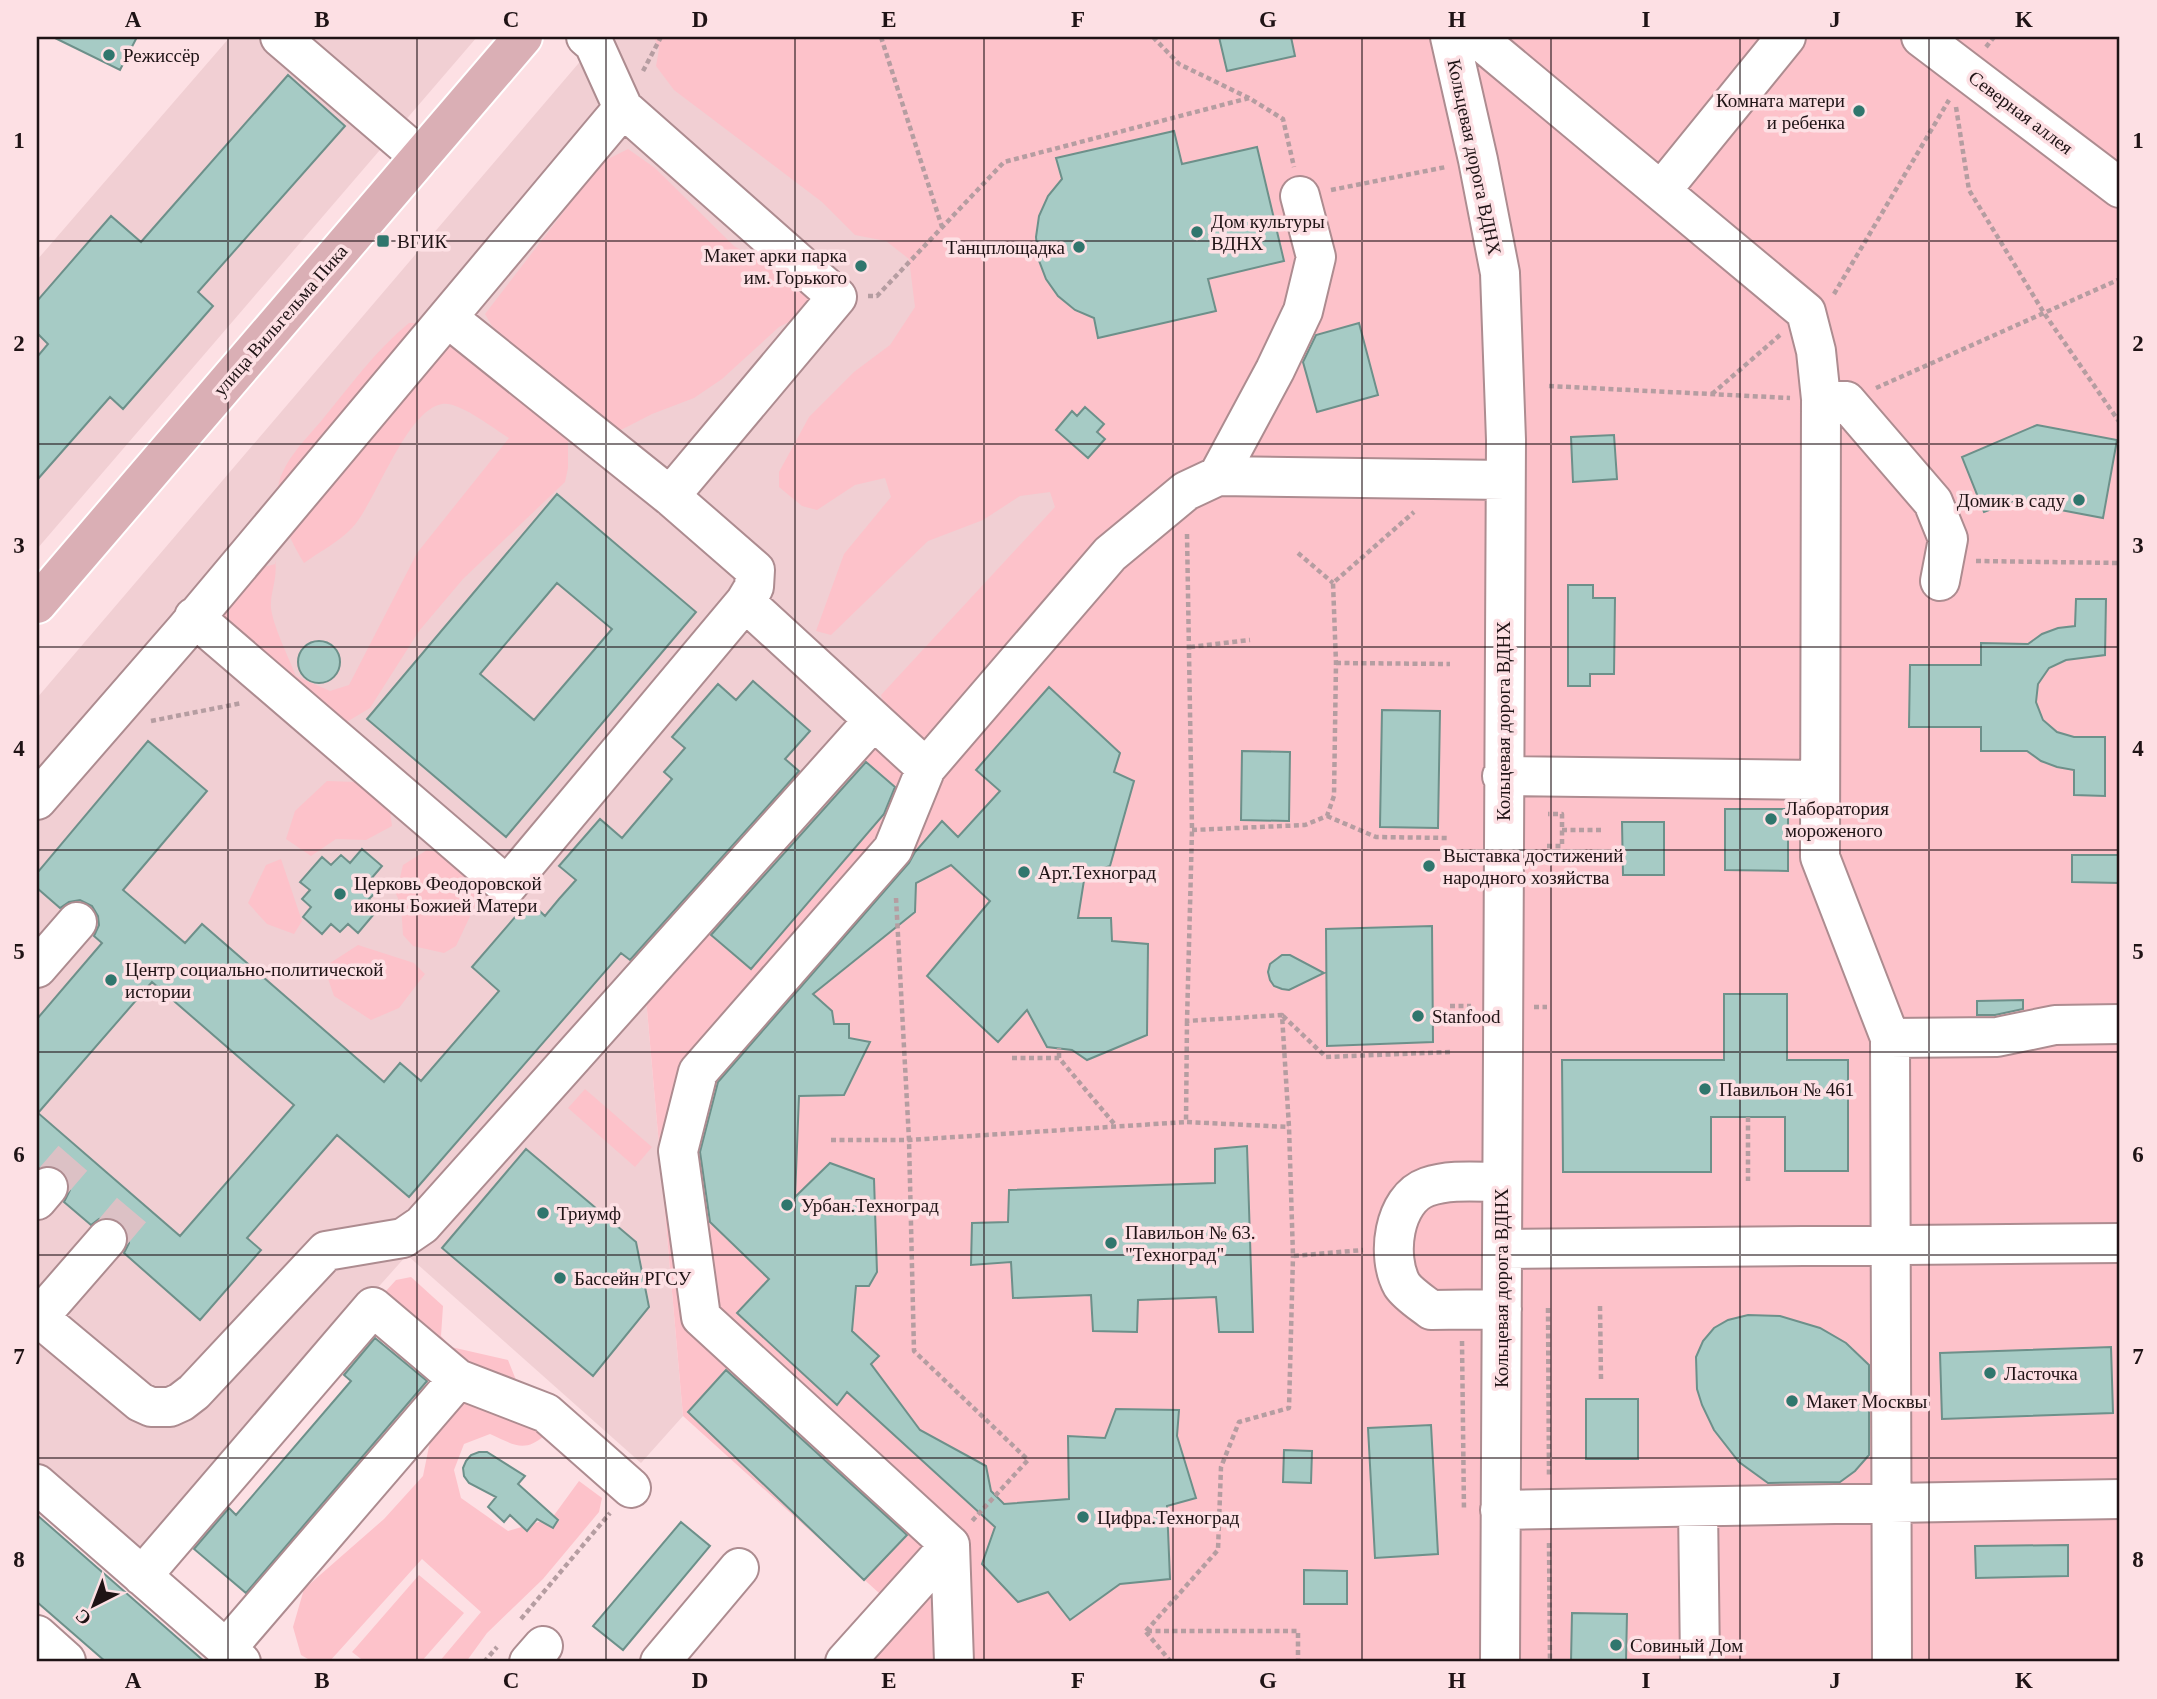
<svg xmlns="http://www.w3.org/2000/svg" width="2157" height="1699" font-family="'Times New Roman',serif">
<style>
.built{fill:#f1cfd3}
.green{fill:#fdc2ca}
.building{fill:#a6cbc5;stroke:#6d908a;stroke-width:2;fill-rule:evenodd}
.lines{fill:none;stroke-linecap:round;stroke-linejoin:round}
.minor-tunnel{stroke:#dcc1c5;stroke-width:38;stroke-dasharray:38 19;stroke-linecap:butt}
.minor-casing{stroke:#ad8c90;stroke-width:42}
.major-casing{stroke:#fff;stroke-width:42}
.path{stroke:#b59da1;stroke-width:4.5;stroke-dasharray:5 3.5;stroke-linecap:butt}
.minor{stroke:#fff;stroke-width:38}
.major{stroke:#daafb5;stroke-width:38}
.grid{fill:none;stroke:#1f1315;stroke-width:2;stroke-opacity:0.55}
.poi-dot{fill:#30766d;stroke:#fde0e4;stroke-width:2.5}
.labels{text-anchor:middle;stroke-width:7;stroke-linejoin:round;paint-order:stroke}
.poi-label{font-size:19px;fill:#1f1315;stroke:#fde0e4;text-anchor:start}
.street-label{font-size:19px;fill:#1f1315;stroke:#fde0e4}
.neatline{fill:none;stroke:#1f1315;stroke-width:2.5}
.grid-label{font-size:23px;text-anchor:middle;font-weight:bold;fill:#1f1315}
</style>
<rect width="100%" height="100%" fill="#fde0e4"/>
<path class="built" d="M230 37H477L37 549V260Z
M601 37H683L1129 428 644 976 683 1416 641 1463 407 1255 137 1557 37 1470V698Z"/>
<path class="green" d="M654 37H2120V1662H834L889 1602 683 1416 644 976 885 710 881 695 1055 507 1050 492 1020 496 983 520 928 541 831 635 816 631 844 554 891 497 885 478 855 485 817 510 802 506 779 487V472L809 417 854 372 890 345 915 307 909 259 886 241 855 235 822 202 674 90 656 66 659 49Z
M628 149 655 168 734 246 773 269 809 298 805 314 779 327 722 379 694 398 652 414 617 432 492 326 485 314 602 162Z
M409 323H424L568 436V468L565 482 463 579 419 631 370 708 345 723 222 617 217 605 246 572 275 564V559C278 580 270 591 271 608 273 626 289 658 296 676L330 691 349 685 417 553 509 438C494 429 459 401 442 404 405 411 377 501 352 528 339 542 319 552 304 563 292 544 273 506 279 482 286 458 307 438 322 420 349 387 376 350 409 323Z
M327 781 356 782 390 811 392 826 366 840 336 839 311 856 286 839 295 811Z
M427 850 443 853 481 893 456 946 444 953 413 946 403 935 401 905 396 894 403 865Z
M281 859 302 921 294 934 267 924 248 903 266 865Z
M358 945 414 963 425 974 399 1008 371 1020 334 996 324 967Z
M585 1089 652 1147 635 1167 568 1108Z
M411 1277 443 1306 441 1336 451 1347 508 1360 524 1400 545 1435C524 1454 513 1444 490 1434L464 1444 454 1470 461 1498 508 1531 552 1518 579 1481 602 1498 599 1512 543 1579 487 1633 466 1662H439L481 1612 422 1559 329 1662H313L301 1655 293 1627 304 1589 384 1519 423 1476 442 1382 376 1302 396 1280Z
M419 1575 464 1613 421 1662H365L352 1652Z"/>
<path class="building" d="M53 37H137L120 70Z
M1219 37H1291L1295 56 1227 71Z
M288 75 345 126 198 292 213 306 123 409 110 397 37 480V357L48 344 37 333V301L111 216 141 242Z
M1174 131 1182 164 1257 147 1284 261 1208 279 1216 311 1098 338 1094 318 1075 310 1058 296 1046 279 1038 258 1036 237 1039 216 1048 196 1062 179 1056 158Z
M1359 323 1378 395 1317 412 1303 362 1316 335Z
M1085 407 1104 424 1097 432 1105 439 1088 458 1056 430 1072 411 1077 416Z
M2037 425 2117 440 2103 518 2013 501 1984 512 1962 457Z
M1614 435 1617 479 1573 482 1571 437Z
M557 494 696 612 506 837 367 719ZM557 583 612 629 534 720 480 674Z
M1568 585H1593V598H1615L1614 674H1590V686H1568Z
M2076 599H2106L2105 655 2066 660 2049 668 2038 684 2036 702 2043 720 2057 732 2074 737H2105V796L2074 795V770L2057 767 2041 761 2027 751H1981V727H1909L1910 665H1981V643L2028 644 2042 634 2058 628 2075 626Z
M298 662a21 21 0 1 1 42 0a21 21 0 1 1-42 0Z
M753 681 810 731 785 759 799 771 630 960 621 953 409 1197 337 1135 247 1238 261 1250 200 1320 124 1253 129 1243 128 1233 122 1223 111 1217 99 1219 91 1225 64 1202 70 1190 69 1180 63 1171 51 1165 37 1169V1019L102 943 94 936 99 925 98 916 92 906 80 900 69 902 60 908 37 888V873L148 741 207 791 123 890 185 943 202 924 384 1082 400 1063 421 1081 499 991 472 967 529 901 545 916 559 899 576 880 559 866 600 819 622 838 672 779 664 772 685 748 672 737 718 684 736 700ZM152 982 294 1105 180 1236 38 1113Z
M1049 687 1120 753 1114 772 1134 781 1110 866 1085 874 1078 918H1111L1112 941 1148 944 1147 1035 1087 1060 1072 1050 1047 1047 1027 1010 998 1042 927 976 990 901 951 865 916 883 915 912 813 994 832 1011 834 1024H849V1038L870 1042 844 1095 799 1096 795 1197 830 1163 874 1179 877 1272 869 1286H856L852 1331 879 1356 871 1364 920 1430 986 1466 991 1491 1004 1504 1069 1499 1068 1436 1105 1438 1116 1409 1179 1410 1177 1436 1196 1498 1167 1506 1170 1579 1120 1584 1070 1620 1048 1592 1018 1602 982 1564 995 1527 847 1392 837 1405 737 1313 769 1279 710 1222 700 1152 718 1082 909 863 915 852 942 821 958 837 1000 791 976 770Z
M1382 710 1440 711 1438 828 1380 827Z
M1242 751 1290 752 1289 821 1241 820Z
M866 762 895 787 884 814 751 969 711 935Z
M1725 809H1788V871L1725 870Z
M1622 822H1664V875H1623Z
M362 849 382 866 370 880 379 889 369 899 379 908 358 933 348 924 340 932 331 924 322 934 303 917 311 907 302 899 310 890 300 882 322 857 331 865 341 855 350 863Z
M2072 855H2119V883L2072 882Z
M1432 926 1433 1042 1327 1046 1326 929Z
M1282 955H1290L1324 973 1289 990 1282 989 1274 986 1270 980 1268 972 1270 964Z
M1724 994H1787V1060H1848V1171H1785V1117H1711V1172H1563L1562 1060H1724Z
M2023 1000V1009L1995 1015H1977V1001Z
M1247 1146 1253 1332H1219L1216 1297 1138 1300 1137 1332 1093 1331 1091 1295 1013 1298 1011 1262 971 1265 972 1223 1008 1222 1009 1190 1215 1183V1149Z
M526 1149 636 1242 649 1307 593 1376 442 1248Z
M1748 1315 1780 1316 1820 1328 1846 1343 1869 1365V1455L1855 1471 1840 1482 1768 1483 1739 1462 1714 1430 1702 1405 1697 1389 1696 1357 1703 1341 1714 1328 1728 1320Z
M375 1338 427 1381 246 1593 194 1549 229 1508 236 1515 351 1381 344 1375Z
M2111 1347 2113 1413 1942 1419 1940 1353Z
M726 1370 907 1535 864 1580 688 1412Z
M1586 1399H1638V1459H1586Z
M1431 1425 1438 1554 1375 1558 1368 1428Z
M1284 1450 1312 1451 1311 1483 1283 1482Z
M479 1452H487L525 1476 518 1484 558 1520 553 1528 537 1519 527 1531 510 1515 504 1522 488 1507 496 1497 469 1483 464 1476 463 1468 466 1461 471 1455Z
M37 1515 205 1662H106L37 1602Z
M681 1522 710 1546 623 1650 593 1626Z
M2068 1545V1576L1976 1578 1975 1546Z
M1304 1570 1347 1571V1604H1304Z
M1572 1613 1627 1614 1626 1662H1571Z"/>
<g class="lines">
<path class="minor-tunnel" d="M48 1187 80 1150
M107 1239 139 1201"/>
<g class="minor-casing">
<path id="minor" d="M280 37 420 157
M1450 37 1478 160 1500 273 1506 440 1500 1662
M1476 37 1806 312 1816 351 1821 399 1820 857 1890 1038 1892 1662
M1921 37 2120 188
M1661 191 1786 37
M448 318 670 496
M1821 399 1846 401 1933 502 1948 539 1940 581
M1218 476 1275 370 1303 311 1316 257 1300 196
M745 602 926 768
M194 617 507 886 745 602 754 587 755 570 670 496 837 297 623 108 594 44 586 37
M1502 776 1819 780
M37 800 185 630 623 108
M37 968 77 922
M1890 1038 1997 1037 2055 1025 2120 1024
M1502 1182C1477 1182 1450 1179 1427 1187 1393 1199 1386 1257 1402 1285 1408 1294 1422 1303 1431 1310L1502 1309
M37 1200 48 1187
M1502 1249 2120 1243
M37 1316 140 1402 151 1407H170L181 1402 194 1392 326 1251 403 1238 422 1225 873 721
M39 1317 107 1239
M37 1484 241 1662
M1698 1507 1700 1662
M1500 1510 2120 1499
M142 1576 373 1307 458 1379 546 1413 631 1488
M37 1635 66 1661 64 1662
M226 1649 458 1379
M529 1662 543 1646
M660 1662 739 1568
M845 1662 950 1545
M954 1662 950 1545 701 1317 678 1151 698 1072 893 849 926 768 1110 554 1186 491 1218 476 1505 480"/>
</g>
<g class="major-casing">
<path id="major" d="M37 604 523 37"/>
</g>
<path class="path" d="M881 37 942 227
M1153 37 1179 64 1249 98 1283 119 1294 167
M1986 47 1994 37
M643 71 661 37
M1956 107 1969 190 2044 313 2120 423
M1331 190 1446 167
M1834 294 1949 100
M868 296H877L1004 162 1249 98
M1549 386 1790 398
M1876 388 2120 279
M1712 394 1780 335
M1187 534 1192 830 1187 1021 1282 1015 1289 1127 1293 1256 1363 1250
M1298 553 1333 583
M1976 561 2120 563
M1190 647 1250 640
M1336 663 1450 664
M151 721 242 703
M1327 816 1376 837 1450 838
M1192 830 1305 825 1327 816 1334 796 1336 663 1333 583 1414 512
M1562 830H1601
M1547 846H1562V814H1548
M896 898 909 1140 914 1351 1028 1460 972 1521
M1450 1006H1471
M1534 1007H1547
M1283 1016 1326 1057 1450 1052
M1187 1021 1186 1122 1289 1127
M1012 1058H1059L1116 1126
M1059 1058V1048
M1748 1117V1181
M831 1140H909L1186 1122
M1600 1306 1601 1379
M1548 1308 1549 1478
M1462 1341 1464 1511
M1549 1543 1550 1662
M521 1619 610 1513
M1146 1631 1218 1550 1221 1467 1239 1422 1289 1408 1293 1256
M1147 1631H1298V1662
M1146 1632 1171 1662
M484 1662 497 1647"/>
<use href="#minor" class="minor"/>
<use href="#major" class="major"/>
</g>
<path class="grid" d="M228 37V1662M417 37V1662M606 37V1662M795 37V1662M984 37V1662M1173 37V1662M1362 37V1662M1551 37V1662M1740 37V1662M1929 37V1662M37 241H2120M37 444H2120M37 647H2120M37 850H2120M37 1052H2120M37 1255H2120M37 1458H2120"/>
<g class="poi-dot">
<circle cx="109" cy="55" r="7"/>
<circle cx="1859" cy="111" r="7"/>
<circle cx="1197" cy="232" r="7"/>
<rect x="376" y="234" width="14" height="14" rx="3.5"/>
<circle cx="1079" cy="247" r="7"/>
<circle cx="861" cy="266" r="7"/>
<circle cx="2079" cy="500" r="7"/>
<circle cx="1771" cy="819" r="7"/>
<circle cx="1429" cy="866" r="7"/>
<circle cx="1024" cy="872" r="7"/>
<circle cx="340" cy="894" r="7"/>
<circle cx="111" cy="980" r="7"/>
<circle cx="1418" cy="1016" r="7"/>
<circle cx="1705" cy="1089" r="7"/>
<circle cx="787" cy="1205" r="7"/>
<circle cx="543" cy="1213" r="7"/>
<circle cx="1111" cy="1243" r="7"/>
<circle cx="560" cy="1278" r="7"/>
<circle cx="1990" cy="1373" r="7"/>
<circle cx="1792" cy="1401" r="7"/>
<circle cx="1083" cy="1517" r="7"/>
<circle cx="1616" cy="1645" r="7"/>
</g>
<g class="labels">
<g class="poi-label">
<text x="123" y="62">Режиссёр</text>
<text x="1845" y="107" text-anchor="end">Комната матери<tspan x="1845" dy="22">и ребенка</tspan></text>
<text x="1211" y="228">Дом культуры<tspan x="1211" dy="22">ВДНХ</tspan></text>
<text x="397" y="248">ВГИК</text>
<text x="1065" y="254" text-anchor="end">Танцплощадка</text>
<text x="847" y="262" text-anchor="end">Макет арки парка<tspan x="847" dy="22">им. Горького</tspan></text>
<text x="2065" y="507" text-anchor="end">Домик в саду</text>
<text x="1785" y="815">Лаборатория<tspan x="1785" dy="22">мороженого</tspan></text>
<text x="1443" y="862">Выставка достижений<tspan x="1443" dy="22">народного хозяйства</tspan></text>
<text x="1038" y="879">Арт.Техноград</text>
<text x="354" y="890">Церковь Феодоровской<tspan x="354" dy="22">иконы Божией Матери</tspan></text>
<text x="125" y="976">Центр социально-политической<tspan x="125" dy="22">истории</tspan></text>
<text x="1432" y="1023">Stanfood</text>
<text x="1719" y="1096">Павильон № 461</text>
<text x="801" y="1212">Урбан.Техноград</text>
<text x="557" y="1220">Триумф</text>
<text x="1125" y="1239">Павильон № 63.<tspan x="1125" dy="22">"Техноград"</tspan></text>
<text x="574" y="1285">Бассейн РГСУ</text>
<text x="2004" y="1380">Ласточка</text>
<text x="1806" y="1408">Макет Москвы</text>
<text x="1097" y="1524">Цифра.Техноград</text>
<text x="1630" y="1652">Совиный Дом</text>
</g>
<g class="street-label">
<text transform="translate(2021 112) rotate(37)" y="7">Северная аллея</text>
<text transform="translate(1475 157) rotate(78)" y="7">Кольцевая дорога ВДНХ</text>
<text transform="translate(280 320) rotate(-49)" y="7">улица Вильгельма Пика</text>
<text transform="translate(1503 721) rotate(-90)" y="7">Кольцевая дорога ВДНХ</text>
<text transform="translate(1501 1288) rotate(-90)" y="7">Кольцевая дорога ВДНХ</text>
</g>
</g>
<rect width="2157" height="1699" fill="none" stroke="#fde0e4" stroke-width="77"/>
<g transform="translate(94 1605) rotate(222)" stroke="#fde0e4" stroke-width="5" paint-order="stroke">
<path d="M0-5L12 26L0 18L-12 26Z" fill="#1f1315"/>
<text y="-10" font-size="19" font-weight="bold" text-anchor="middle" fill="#1f1315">С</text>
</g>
<rect x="38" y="38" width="2080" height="1622" class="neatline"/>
<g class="grid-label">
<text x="133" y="27">A</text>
<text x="322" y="27">B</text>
<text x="511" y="27">C</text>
<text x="700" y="27">D</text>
<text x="889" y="27">E</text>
<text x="1078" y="27">F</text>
<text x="1268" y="27">G</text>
<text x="1457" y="27">H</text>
<text x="1646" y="27">I</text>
<text x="1835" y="27">J</text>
<text x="2024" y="27">K</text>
<text x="19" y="148">1</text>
<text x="2138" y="148">1</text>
<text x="19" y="351">2</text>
<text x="2138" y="351">2</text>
<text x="19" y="553">3</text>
<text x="2138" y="553">3</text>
<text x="19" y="756">4</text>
<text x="2138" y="756">4</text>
<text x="19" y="959">5</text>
<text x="2138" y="959">5</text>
<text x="19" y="1162">6</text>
<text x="2138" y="1162">6</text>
<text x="19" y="1364">7</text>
<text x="2138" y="1364">7</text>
<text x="19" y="1567">8</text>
<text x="2138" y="1567">8</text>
<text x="133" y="1688">A</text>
<text x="322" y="1688">B</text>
<text x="511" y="1688">C</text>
<text x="700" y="1688">D</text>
<text x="889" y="1688">E</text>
<text x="1078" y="1688">F</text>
<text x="1268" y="1688">G</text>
<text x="1457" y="1688">H</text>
<text x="1646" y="1688">I</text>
<text x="1835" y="1688">J</text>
<text x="2024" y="1688">K</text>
</g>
</svg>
